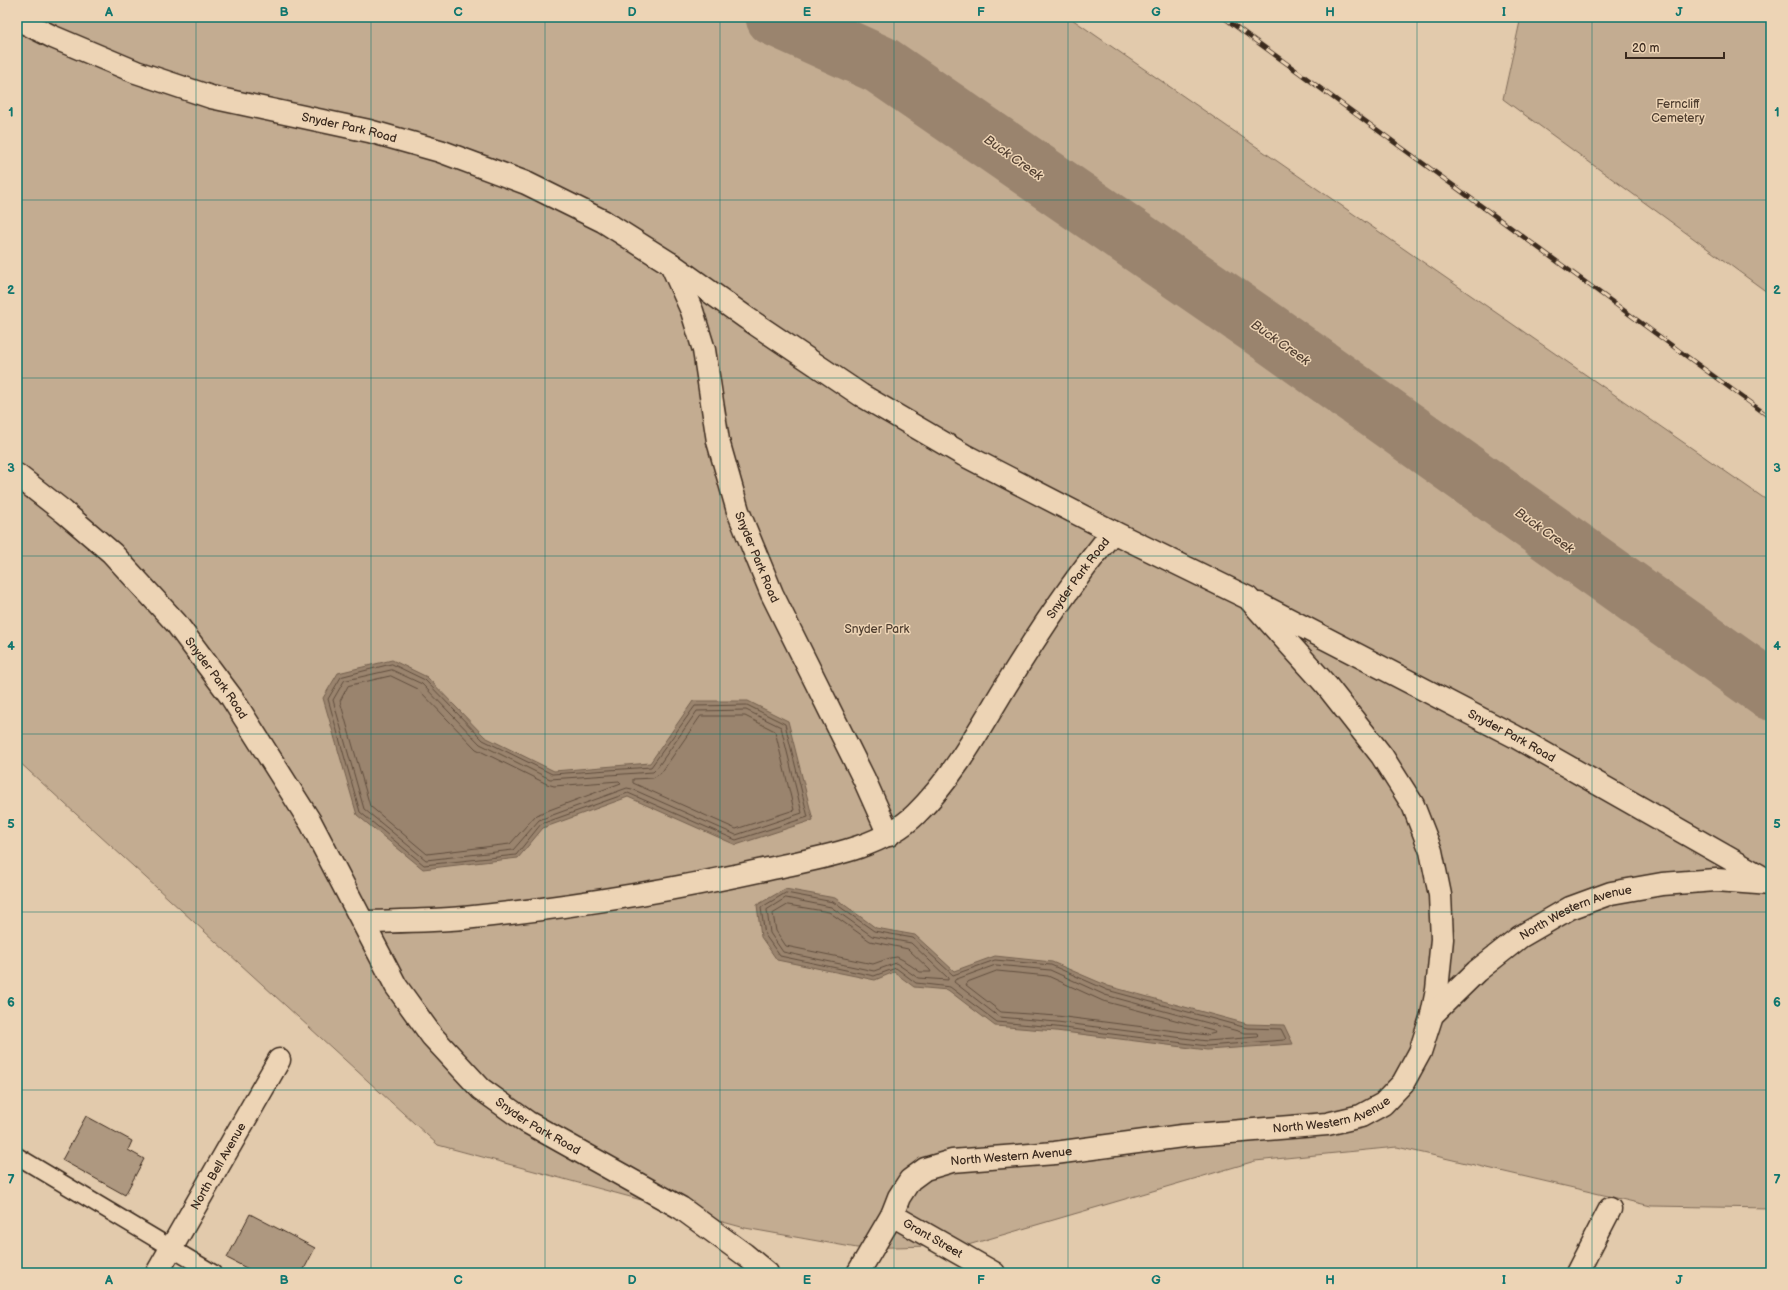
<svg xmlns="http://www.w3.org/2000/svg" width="1788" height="1290" font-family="'Balsamiq Sans',sans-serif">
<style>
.green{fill:#c3ac91;stroke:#7f6b58}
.water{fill:#9a846e;stroke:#74604e}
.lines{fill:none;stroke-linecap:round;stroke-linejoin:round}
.shore{stroke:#614e3e;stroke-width:1}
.river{stroke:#9a846e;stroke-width:59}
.building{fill:#ae9880;stroke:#3b2a1e}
.service-casing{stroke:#3b2a1e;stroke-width:19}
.minor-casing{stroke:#3b2a1e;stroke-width:25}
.service{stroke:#edd4b5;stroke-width:16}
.minor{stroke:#edd4b5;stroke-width:22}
.rail-casing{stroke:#3b2a1e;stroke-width:4.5}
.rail{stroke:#edd4b5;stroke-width:3;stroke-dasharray:9;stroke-linecap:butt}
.grid{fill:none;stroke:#0f766e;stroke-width:1;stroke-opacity:0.55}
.labels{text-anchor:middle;stroke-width:3;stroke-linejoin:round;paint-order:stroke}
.park-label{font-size:12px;fill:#4f3e2f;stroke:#edd4b5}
.street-label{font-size:12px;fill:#3b2a1e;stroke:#edd4b5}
.water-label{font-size:13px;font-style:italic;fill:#534032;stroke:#edd4b5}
.neatline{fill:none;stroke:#0f766e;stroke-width:1.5}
.grid-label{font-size:13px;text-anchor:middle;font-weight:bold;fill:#0f766e}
</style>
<rect width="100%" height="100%" fill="#e2caac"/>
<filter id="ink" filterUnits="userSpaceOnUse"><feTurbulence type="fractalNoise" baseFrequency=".025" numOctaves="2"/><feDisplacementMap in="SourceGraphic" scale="8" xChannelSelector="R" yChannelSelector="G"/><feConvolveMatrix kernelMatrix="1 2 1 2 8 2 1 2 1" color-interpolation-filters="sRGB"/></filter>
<g filter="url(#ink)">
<path class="green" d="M17 17H1069L1771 503V1208L1651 1206 1397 1147 1255 1161 968 1245 857 1248 745 1228 438 1145 17 760Z
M1521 17H1771V295L1503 99Z"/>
<path class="water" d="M392 660 427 677 485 737 554 771 650 763 693 701H748L788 721 813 820 736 845 628 797 543 828 518 858 423 869 357 815 323 698 338 673Z
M785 889 835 898 876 928 915 935 954 971 995 956 1052 962 1108 986 1247 1024 1284 1025 1293 1044 1207 1050 1056 1031 995 1026 948 990 914 987 894 972 875 980 777 960 761 937 757 905Z"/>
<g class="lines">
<path class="shore" d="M392 664 425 680 483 740 552 774 651 767 695 706 747 705 785 724 808 817 736 840 628 793 541 824 516 855 424 865 360 812 328 699 341 677Z
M392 670 422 684 480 744 550 779 653 772 657 768 697 711 746 710 781 727 802 813 736 835 632 789 627 788 539 820 513 850 426 860 364 809 333 700 344 681Z
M391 676 418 689 476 749 547 784 554 786 619 781 621 783 536 815 510 844 427 854 370 806 340 701 348 686Z
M701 716H745L775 731 794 810 736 829 633 783V779L653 778 661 773Z
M786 893 833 902 874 931 913 938 953 975 995 960 1051 965 1107 990 1247 1028 1281 1029 1286 1039 1284 1040 1207 1046 1056 1027 997 1022 950 987 916 983 896 968 874 976 780 956 765 935 761 908Z
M786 898 831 907 872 936 911 943 948 978V980L918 978 896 963 874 971 783 952 770 933 767 910Z
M788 905 829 912 870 941 908 949 930 970 931 972H920L903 960 897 957 890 958 873 964 786 946 776 931 773 914Z
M996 965 1050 970 1105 995 1245 1033H1257L1258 1036 1257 1037 1207 1041 1057 1022 999 1017 954 982 955 980Z
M997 971 1048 976 1103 1001 1213 1030 1215 1033 1207 1035 1057 1016 1001 1012 966 985 968 982Z"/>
<path class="river" d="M775 17 881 65 1265 330 1771 691"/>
</g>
<path class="building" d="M86 1116 132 1141 128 1150 144 1159 125 1195 62 1160Z
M250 1214 315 1248 302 1273 280 1272 256 1273 227 1258Z"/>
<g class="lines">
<g class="service-casing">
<path id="service" d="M17 1156 213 1273"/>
</g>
<g class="minor-casing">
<g id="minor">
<path id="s1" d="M17 19 53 37 136 72 211 97 369 131 440 151 526 183 603 221 671 264 748 319 861 395 964 455 1113 532 1248 598 1327 686 1382 756 1413 805 1431 851 1440 895 1442 939 1437 990 1432 1015"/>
<path id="s2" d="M671 264 692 311 704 350 718 441 738 511 772 594 864 779 889 835"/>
<path id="s3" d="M17 475 64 512 112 553 176 623 232 698 311 823 396 986 432 1036 481 1089 527 1122 681 1208 744 1254 767 1273"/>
<path id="s4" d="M1259 604 1514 736 1769 881"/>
<path id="s5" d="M363 922C397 921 431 921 464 918 566 908 668 891 768 869 816 858 880 850 916 814 953 778 979 730 1005 687 1038 633 1072 581 1113 532"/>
<path id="s6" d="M892 1215 994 1273"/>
<path id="s7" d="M157 1273 279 1060"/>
<path id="s8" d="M858 1273 892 1215 899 1197 910 1180 925 1169 952 1161 1055 1153 1182 1136 1327 1124 1361 1116 1383 1104 1403 1083 1420 1052 1432 1015 1477 971 1520 937 1570 908 1611 893 1662 884 1716 880 1771 884"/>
<path d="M1577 1273 1610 1209"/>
</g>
</g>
<use href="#service" class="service"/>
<use href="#minor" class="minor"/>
<g class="rail-casing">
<path id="rail" d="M1223 17 1771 418"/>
</g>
<use href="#rail" class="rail"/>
</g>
</g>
<path class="grid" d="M196 17V1273M371 17V1273M545 17V1273M720 17V1273M894 17V1273M1068 17V1273M1243 17V1273M1417 17V1273M1592 17V1273M17 200H1771M17 378H1771M17 556H1771M17 734H1771M17 912H1771M17 1090H1771"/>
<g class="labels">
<g class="park-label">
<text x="1678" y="108">Ferncliff<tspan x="1678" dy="14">Cemetery</tspan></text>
<text x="877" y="633">Snyder Park</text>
</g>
<g class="street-label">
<text dy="4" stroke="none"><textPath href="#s1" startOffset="351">Snyder Park Road</textPath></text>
<text dy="4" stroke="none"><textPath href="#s2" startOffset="307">Snyder Park Road</textPath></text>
<text dy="4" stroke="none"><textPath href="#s5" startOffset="856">Snyder Park Road</textPath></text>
<text dy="4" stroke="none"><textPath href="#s3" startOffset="286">Snyder Park Road</textPath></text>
<text dy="4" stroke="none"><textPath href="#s4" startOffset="285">Snyder Park Road</textPath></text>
<text dy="4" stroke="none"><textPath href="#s8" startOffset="873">North Western Avenue</textPath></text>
<text dy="4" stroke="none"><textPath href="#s8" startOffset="537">North Western Avenue</textPath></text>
<text dy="4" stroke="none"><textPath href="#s3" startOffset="845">Snyder Park Road</textPath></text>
<text dy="4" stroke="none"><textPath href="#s8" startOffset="213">North Western Avenue</textPath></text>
<text dy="4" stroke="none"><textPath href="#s7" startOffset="123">North Bell Avenue</textPath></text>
<text dy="4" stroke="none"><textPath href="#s6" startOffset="47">Grant Street</textPath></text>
</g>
<g class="water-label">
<text transform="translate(1014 157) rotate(35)" y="5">Buck Creek</text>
<text transform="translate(1281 342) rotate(35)" y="5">Buck Creek</text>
<text transform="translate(1545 530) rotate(35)" y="5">Buck Creek</text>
</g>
</g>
<rect width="1788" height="1290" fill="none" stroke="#edd4b5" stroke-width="44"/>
<path d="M1626 52v6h98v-6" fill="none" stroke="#3b2a1e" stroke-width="2"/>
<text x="1632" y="52" font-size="12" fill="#3b2a1e" stroke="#edd4b5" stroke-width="3" paint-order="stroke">20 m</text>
<rect x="22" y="22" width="1744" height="1246" class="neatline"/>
<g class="grid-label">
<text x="109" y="16">A</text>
<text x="284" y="16">B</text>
<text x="458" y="16">C</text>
<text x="632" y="16">D</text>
<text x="807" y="16">E</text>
<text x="981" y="16">F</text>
<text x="1156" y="16">G</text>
<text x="1330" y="16">H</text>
<text x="1504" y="16">I</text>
<text x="1679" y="16">J</text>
<text x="11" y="116">1</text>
<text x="1777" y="116">1</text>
<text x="11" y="294">2</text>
<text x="1777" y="294">2</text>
<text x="11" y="472">3</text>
<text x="1777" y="472">3</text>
<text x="11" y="650">4</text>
<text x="1777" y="650">4</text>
<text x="11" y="828">5</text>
<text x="1777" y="828">5</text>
<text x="11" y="1006">6</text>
<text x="1777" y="1006">6</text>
<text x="11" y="1184">7</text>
<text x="1777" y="1184">7</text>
<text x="109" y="1284">A</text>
<text x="284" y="1284">B</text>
<text x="458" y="1284">C</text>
<text x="632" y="1284">D</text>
<text x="807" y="1284">E</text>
<text x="981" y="1284">F</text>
<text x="1156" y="1284">G</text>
<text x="1330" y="1284">H</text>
<text x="1504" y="1284">I</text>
<text x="1679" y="1284">J</text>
</g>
</svg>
